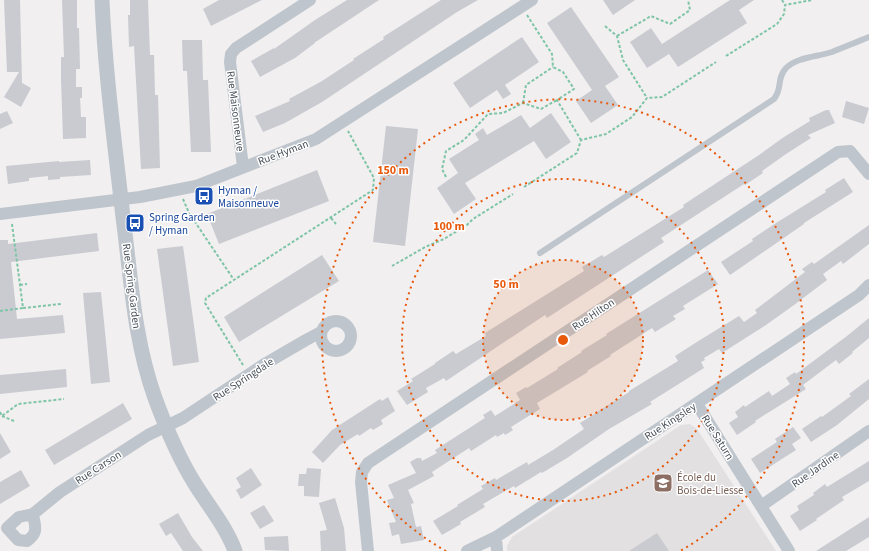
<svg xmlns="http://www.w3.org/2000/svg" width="869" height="551" font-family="'Source Sans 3',sans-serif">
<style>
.education{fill:#e2e0e0}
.building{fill:#c9cbd1}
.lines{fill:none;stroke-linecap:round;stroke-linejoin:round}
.path{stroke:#7ec5a7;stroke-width:2;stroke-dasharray:3 2;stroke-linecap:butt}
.service{stroke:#bfc5cc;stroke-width:6}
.minor{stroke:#bfc5cc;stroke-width:12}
.tertiary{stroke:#bfc5cc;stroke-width:15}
.ring{fill:none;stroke:#e8590c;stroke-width:2;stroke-dasharray:2 4}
.labels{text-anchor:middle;stroke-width:3;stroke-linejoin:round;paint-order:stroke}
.street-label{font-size:11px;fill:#49515a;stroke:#fff}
.transit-label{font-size:11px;fill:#164399;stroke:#fff;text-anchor:start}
.education-label{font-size:11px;fill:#785e54;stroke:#fff;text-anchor:start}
.centre{fill:#e8590c;stroke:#fff;stroke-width:2}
.ring-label{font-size:12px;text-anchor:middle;font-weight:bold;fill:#e8590c;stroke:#fff;stroke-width:3;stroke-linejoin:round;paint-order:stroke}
</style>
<rect width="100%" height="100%" fill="#f1efef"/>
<path class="education" d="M690 424 697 429 776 551H507V546L512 537 681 425Z"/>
<path class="building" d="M4 0H20L22 83 31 88 21 107 4 97 19 72H7Z
M62 0H77V28H79L80 69H76V87H82V98H80L81 117H86V138L63 139 61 79V57H64Z
M130 0H148L150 55H154L155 95H158L160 168 141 169 134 46 129 47 128 15H130Z
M219 0H262L211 26 203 9Z
M347 0H379L314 43H315L295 58 260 77 251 61 274 48V49L315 20Z
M441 0H478L457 12 322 102 285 123 263 132 255 116 290 101 289 99 322 81 354 60 353 59 384 39 383 37Z
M603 0H635L613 15Z
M730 0H754L739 10 747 23 678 67 669 54 647 68 630 42 651 28 662 44Z
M571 7 619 77 605 86 618 105 591 123 576 101 592 90 547 23Z
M522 37 539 62 505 85 511 94 503 99 497 90 470 108 453 83Z
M182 40H202L203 80H208L211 152H191L187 71H183Z
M846 101 869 108 864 124 842 117Z
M826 110H829L835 123 808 135 811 138 786 154 762 171 763 173 745 185 744 184 661 238 664 242 547 318 545 315 446 381 444 378 426 388 428 392 407 405 397 391 413 381 411 379 435 364V363L453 351 456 354 486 336 485 333 584 271 582 267 602 255 604 257 684 207 683 205 759 155 784 137 810 121 809 118Z
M7 111 13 123 0 129V114Z
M551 113 571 142 546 159 534 141 465 183 476 199 454 214 437 188 458 173 449 159 479 140 475 134 483 128 487 135 521 115 530 128Z
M386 126 418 129 405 246 373 242Z
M90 160 91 175 60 177V179L48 180V176L29 178V181L8 184 6 166 59 161V162Z
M317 170 329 201 219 244 207 214Z
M844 178 853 192 804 223V224L730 275 721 262 753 241 752 239 776 223 826 192 825 190Z
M869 225V244L843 264 841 261 823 274 827 280 794 305 766 325 722 353 719 349 704 358 705 360 701 362 704 368 650 402 652 404 609 429 567 458 542 473 541 472 515 488 514 486 483 504 485 507 460 522 461 524 442 535 433 521 458 506 457 505 483 489 481 486 495 478 496 480 527 462 528 465 553 450 584 429 580 423 629 392V391L678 361 675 356 700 340 739 316 744 322 757 313 755 310 805 272 802 269 812 262 814 264Z
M97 233 99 251 11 262 17 319 63 315 65 333 0 339V240H8V244Z
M183 246 199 362 173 366 157 249Z
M322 255 339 281 239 342 224 317Z
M708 270 718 284 683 306 685 309 673 316 676 319 655 332 652 328 610 355 611 356 587 371 588 372 537 403 540 409 511 427 513 430 505 435 504 433 497 437 496 435 471 451 469 448 432 472 434 476 408 490 414 503 411 504 416 527 421 526 424 540 401 544 399 534 392 536 389 523 396 522 387 500 394 498 388 485 416 473 410 462 417 458H421L422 461 437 453 435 450 485 418 483 415 491 410 495 416 520 400 516 393 526 387 527 388 558 369 557 368 582 352 581 351 607 335 606 334Z
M101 292 110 382 91 384 83 293Z
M869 318V338L852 352 853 353 839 364 836 360 803 385 806 389 755 421 756 422 737 435 729 423 738 417 735 412 744 405 745 407 769 391 772 396 790 384 786 378 795 372 796 374 847 336Z
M66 369 67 387 0 394V375Z
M869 379V399L837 425 811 442 802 429 821 416 822 417 851 396 849 394Z
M388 397 395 411 381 420 383 424 373 430 371 428 359 436 358 434 340 445 323 463 312 452 332 430 380 399 382 401Z
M123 403 132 419 54 465 45 450Z
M793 427 801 438 792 444 796 450 760 473 751 459 777 442 775 439Z
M0 433 11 452 0 459Z
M869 461V481L842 497 844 500 816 519 817 520 800 531 790 516 799 510 797 506 814 495 813 493 825 484 827 487Z
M251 468 262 485 241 499 236 490 241 487 236 478Z
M307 468 321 469 319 497 304 496V486H298L299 474H306Z
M21 470 30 486 0 504V482Z
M335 498 344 528 346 551H321L320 531 327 530 319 503Z
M264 505 274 521 260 529 250 513Z
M178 513 192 537 203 551H183L171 533 166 536 159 524Z
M869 517V537L846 551H816Z
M657 533 669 551H629Z
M288 536 289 551 265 550 264 537Z"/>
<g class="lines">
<path class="path" d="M782 0 785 5
M527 15 552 54 553 67 563 72 574 89 557 100 581 140
M605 26 617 36 623 60 647 98
M617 36 651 16 670 24 690 10 688 0
M726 56 777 24 784 14 785 5 812 0
M523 103 526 85 553 67
M446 177 442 169 446 151 464 140 488 114 503 113 523 103 541 109 557 100
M524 187 577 153 581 140 606 134 632 117 647 98 662 97 716 62
M183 199 189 213 234 280
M331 218 336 224
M392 266 425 247 444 239 467 225 473 219 513 194
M20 285 27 284
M23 308 61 304
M0 311 23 308 12 224
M243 365 205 303 206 298 373 190 374 178 348 131
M0 412 2 416 18 404 64 399
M2 416 14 421"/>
<path class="service" d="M540 253 774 99C783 88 776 79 786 68 797 57 817 57 832 52 844 47 857 42 869 37"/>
<path class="minor" d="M243 167 230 62 231 54 236 48 310 0
M0 214 140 197 196 186 316 139 532 0
M321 336a15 15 0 1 1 30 0a15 15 0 1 1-30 0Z
M697 404 789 551
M761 506 869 431
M33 514C35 527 39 532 27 541L18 540 7 528 19 517 33 514 60 492 148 435 183 418 263 365 306 340 321 332
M496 537 497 551
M368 551 361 482 362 472 368 463 838 152 850 151 869 174
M467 551 496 537 859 295 869 285"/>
<path class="tertiary" d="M102 0C105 73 115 145 123 217 131 278 134 340 155 398 166 428 178 457 195 484 208 505 227 528 235 551"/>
</g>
<circle cx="563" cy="340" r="80" fill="#e8590c" fill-opacity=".12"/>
<g class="ring">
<circle cx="563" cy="340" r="80"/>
<circle cx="563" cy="340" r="161"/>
<path d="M446 551A241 241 0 1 1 680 551"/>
</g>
<defs>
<g id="bus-square" transform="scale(1)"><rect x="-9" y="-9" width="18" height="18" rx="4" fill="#1a4fb4" stroke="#fff"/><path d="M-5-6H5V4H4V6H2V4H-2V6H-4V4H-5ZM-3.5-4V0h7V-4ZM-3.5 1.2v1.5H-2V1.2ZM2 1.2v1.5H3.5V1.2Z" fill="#fff"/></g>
<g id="school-square" transform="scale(1)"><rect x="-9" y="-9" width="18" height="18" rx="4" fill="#8d6e63" stroke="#fff"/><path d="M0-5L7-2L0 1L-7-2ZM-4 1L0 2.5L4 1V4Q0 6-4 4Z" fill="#fff"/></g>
</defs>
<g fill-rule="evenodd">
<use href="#bus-square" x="204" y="196"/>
<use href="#bus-square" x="135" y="223"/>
<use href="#school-square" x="663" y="483"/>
</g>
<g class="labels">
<g class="street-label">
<text transform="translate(236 111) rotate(83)" y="4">Rue Maisonneuve</text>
<text transform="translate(283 152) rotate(-21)" y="4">Rue Hyman</text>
<text transform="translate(132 286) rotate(83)" y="4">Rue Spring Garden</text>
<text transform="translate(593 314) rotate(-34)" y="4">Rue Hilton</text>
<text transform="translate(243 379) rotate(-33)" y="4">Rue Springdale</text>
<text transform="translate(670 421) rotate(-33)" y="4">Rue Kingsley</text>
<text transform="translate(718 437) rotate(58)" y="4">Rue Saturn</text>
<text transform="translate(98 467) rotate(-33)" y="4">Rue Carson</text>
<text transform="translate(815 469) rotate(-35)" y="4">Rue Jardine</text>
</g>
<g class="transit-label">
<text x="218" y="194">Hyman /<tspan x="218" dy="13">Maisonneuve</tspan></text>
<text x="149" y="221">Spring Garden<tspan x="149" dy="13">/ Hyman</tspan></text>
</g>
<g class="education-label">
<text x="677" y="481">École du<tspan x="677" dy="13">Bois-de-Liesse</tspan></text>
</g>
</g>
<circle cx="563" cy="340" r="6" class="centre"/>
<g class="ring-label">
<text x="393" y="174">150 m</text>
<text x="449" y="230">100 m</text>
<text x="506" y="288">50 m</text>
</g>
</svg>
